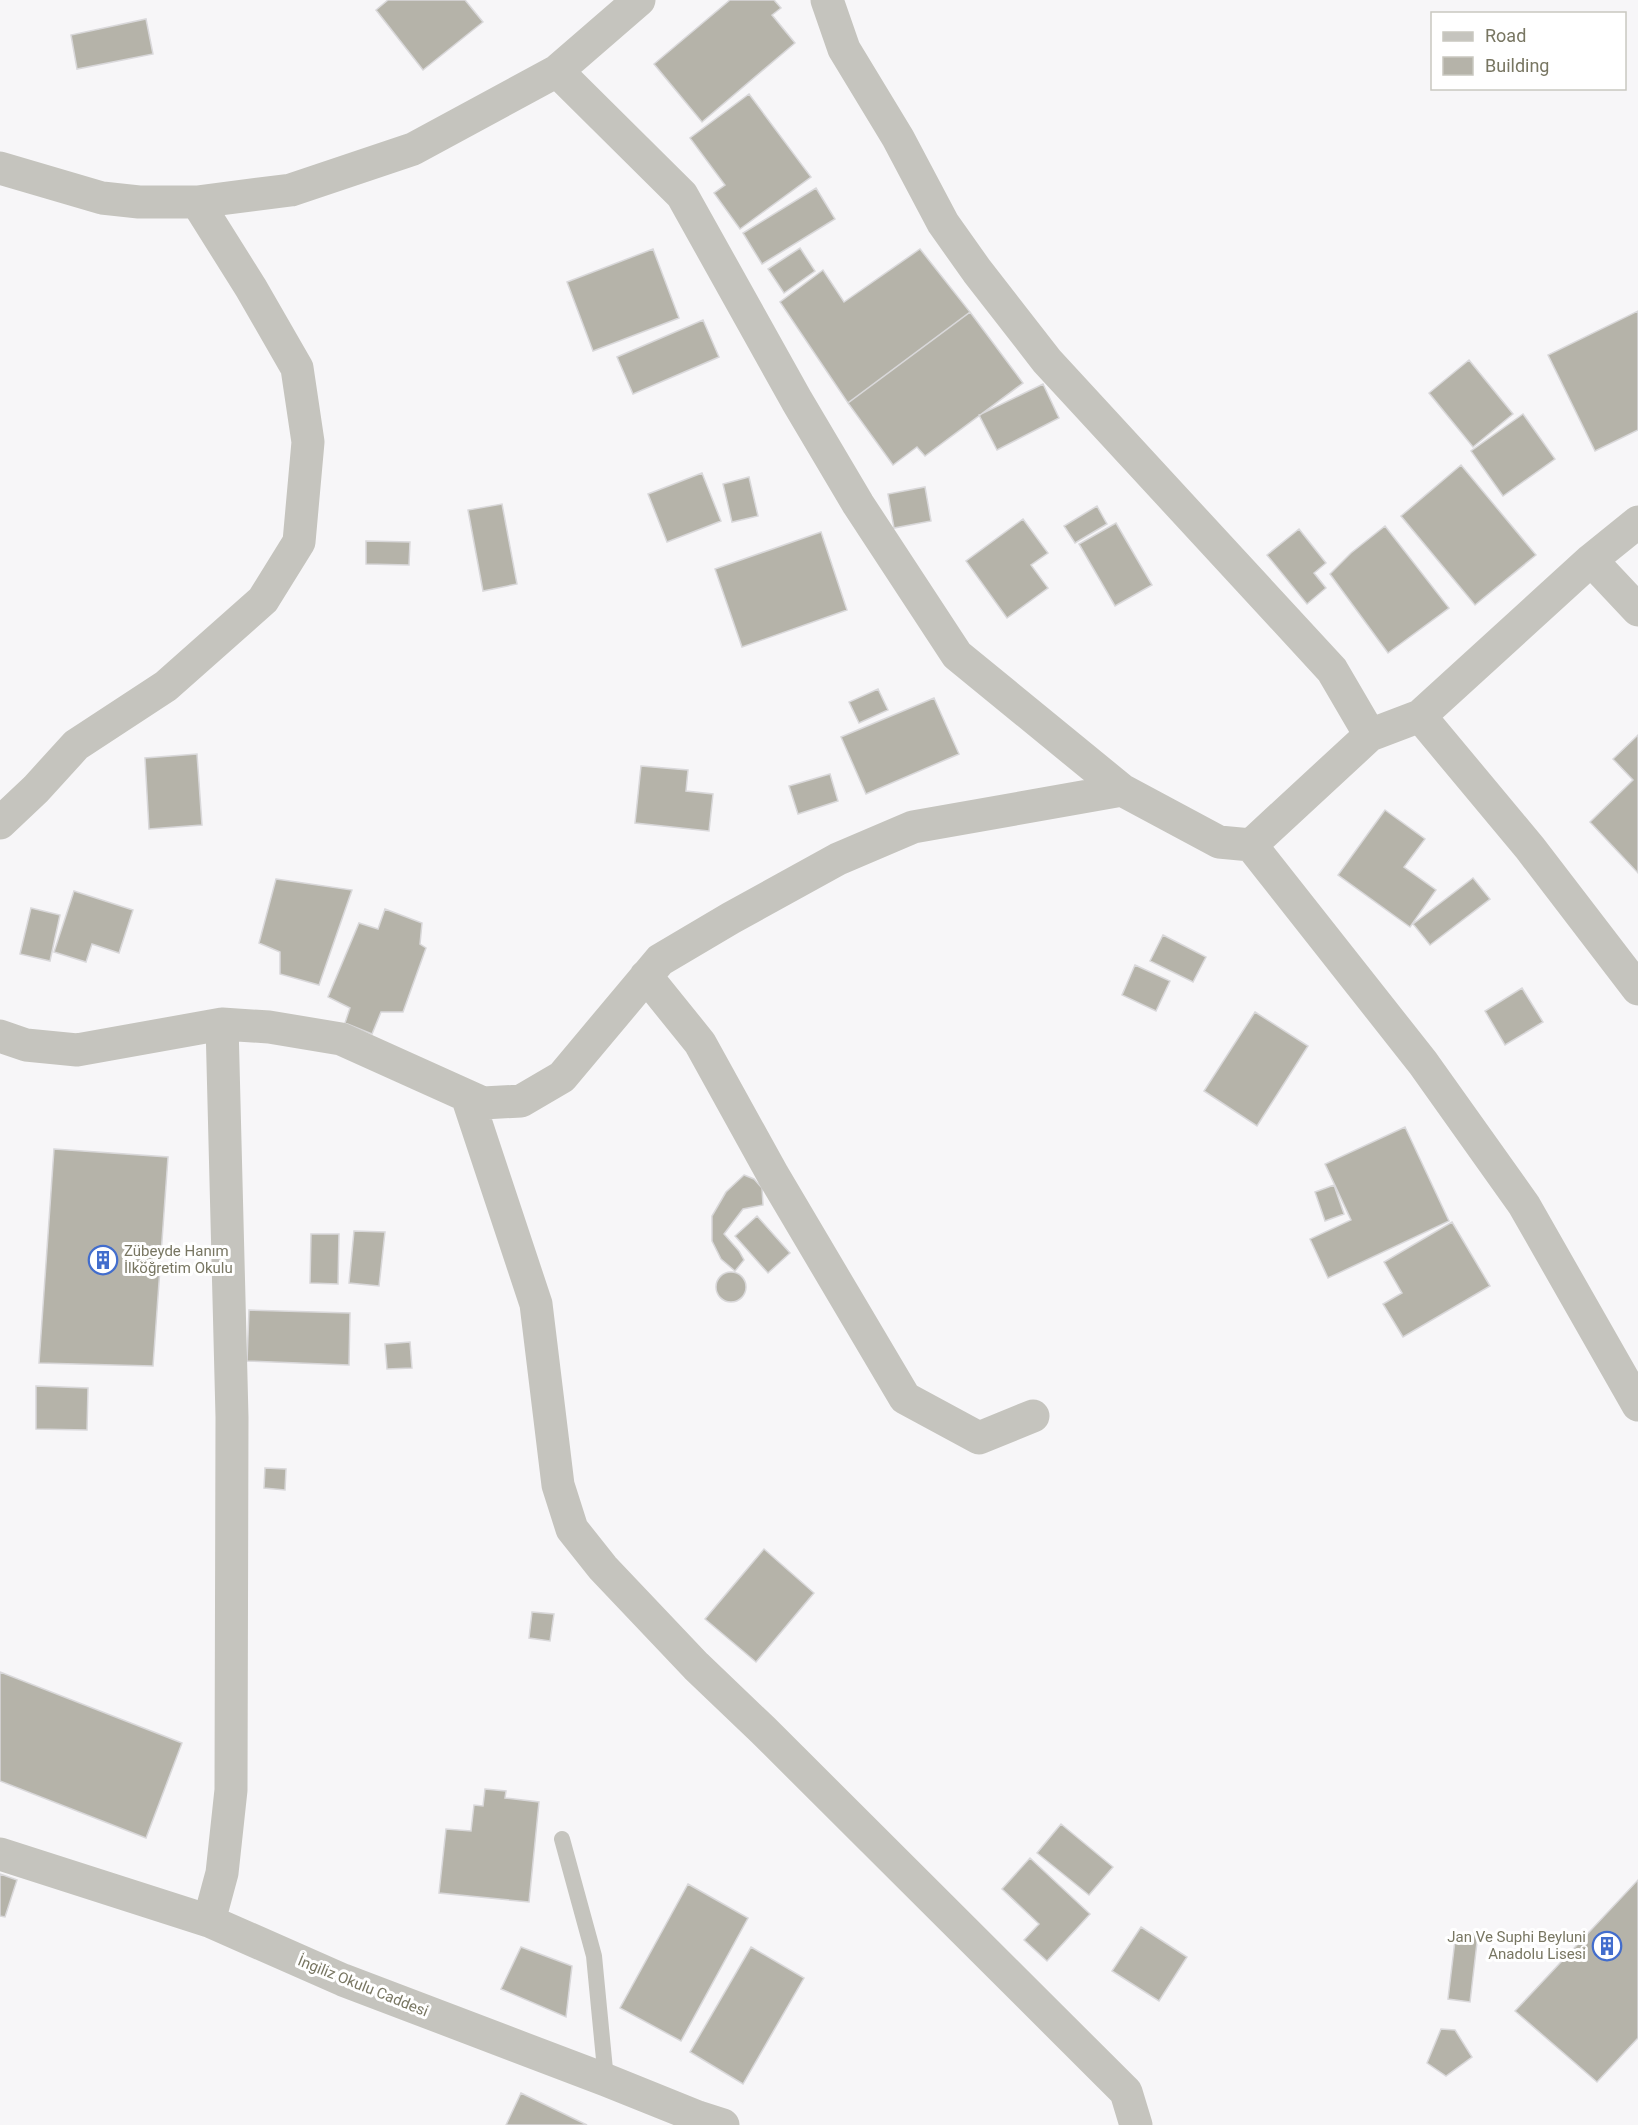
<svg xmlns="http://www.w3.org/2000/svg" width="1638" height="2125" font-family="Roboto,sans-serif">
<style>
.building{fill:#b5b3a9;stroke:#d9d8da;stroke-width:1.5}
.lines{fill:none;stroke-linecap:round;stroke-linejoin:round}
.service{stroke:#c5c4be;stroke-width:16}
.minor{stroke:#c5c4be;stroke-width:33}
.labels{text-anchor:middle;stroke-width:6;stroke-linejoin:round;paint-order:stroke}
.poi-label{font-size:15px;fill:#787662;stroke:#fff;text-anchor:start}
.street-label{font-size:15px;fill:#787662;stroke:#fff}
</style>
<rect width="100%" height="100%" fill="#f7f6f8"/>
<path class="building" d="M388 0H465L483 22 423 70 376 10Z
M730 0H774L781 8 772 15 795 43 702 122 654 64Z
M146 19 153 54 77 69 71 35Z
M749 94 811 177 740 229 714 193 725 185 690 138Z
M816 188 835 219 762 264 743 233Z
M800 248 815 271 784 293 768 269Z
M653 249 679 318 593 351 567 282Z
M920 249 970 312 848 403 780 302 823 270 844 302Z
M1638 311V430L1595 451 1548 355Z
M970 312 1023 383 925 456 917 447 893 465 848 403Z
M703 320 719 357 633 394 617 357Z
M1469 360 1513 414 1473 447 1429 393Z
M1043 384 1059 418 997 450 979 415Z
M1523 414 1555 459 1503 496 1471 451Z
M1461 465 1536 555 1475 605 1401 516Z
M702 473 721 521 667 542 648 494Z
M749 477 758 516 732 522 723 484Z
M925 487 931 521 894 528 888 494Z
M502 504 517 584 483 591 468 510Z
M1097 506 1107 524 1075 543 1064 526Z
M1023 519 1048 553 1031 565 1048 588 1007 618 966 561Z
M1116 523 1152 585 1115 606 1079 544Z
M1385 526 1449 608 1388 653 1330 574 1351 553Z
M1299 529 1326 563 1314 573 1326 588 1307 604 1267 555Z
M821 532 847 610 742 647 715 569Z
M366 541 410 542 409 565 366 564Z
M878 689 888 710 859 723 849 702Z
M934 698 959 754 866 794 841 737Z
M1638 735V873L1590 822 1633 780 1613 759Z
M197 754 202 825 149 829 145 758Z
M641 766 688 770 686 791 713 794 709 831 635 823Z
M830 774 838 801 798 814 789 786Z
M1385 810 1425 839 1404 867 1436 890 1410 927 1338 875Z
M1473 878 1490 899 1430 945 1413 924Z
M276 879 352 890 319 985 280 974V952L259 943Z
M74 891 133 910 119 953 92 944 86 962 54 952Z
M31 908 60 915 50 961 20 954Z
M385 909 422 923 420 944 426 948 403 1012H381L372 1034 345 1023 350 1008 328 997 359 923 378 929Z
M1163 935 1206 957 1193 982 1150 961Z
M1135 965 1170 981 1156 1011 1122 995Z
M1522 988 1543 1022 1505 1045 1485 1011Z
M1255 1012 1308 1046 1257 1126 1204 1091Z
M1405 1127 1449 1221 1328 1278 1310 1239 1351 1220 1325 1164Z
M54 1149 168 1157 153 1366 39 1363Z
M744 1175 754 1179 762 1188 763 1205 743 1209 724 1234 739 1251 744 1260 735 1271 721 1259 712 1241V1216L726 1192Z
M1334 1185 1344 1214 1325 1221 1315 1192Z
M757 1216 790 1253 768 1273 735 1236Z
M1452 1222 1490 1286 1403 1337 1383 1304 1402 1293 1384 1262Z
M354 1231 385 1232 379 1286 349 1283Z
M311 1234H339L338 1284 310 1283Z
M716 1287a15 15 0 1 1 30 0a15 15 0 1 1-30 0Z
M249 1310 350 1313 349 1365 247 1361Z
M410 1342 412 1368 387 1369 385 1344Z
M36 1386 88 1388 87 1430 36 1429Z
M265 1468 286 1469 285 1490 264 1488Z
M764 1549 814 1593 756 1662 705 1619Z
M532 1612 554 1614 550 1641 529 1638Z
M0 1672 182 1743 146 1838 0 1781Z
M485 1789 506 1791 505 1798 539 1802 529 1902 439 1893 446 1829 471 1831 474 1805 483 1806Z
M1061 1824 1113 1867 1089 1895 1037 1853Z
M1030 1858 1090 1914 1047 1961 1024 1940 1039 1924 1002 1889Z
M0 1874 17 1880 5 1917 0 1916Z
M1638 1880V2038L1597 2082 1515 2011Z
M688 1884 748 1918 681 2041 620 2008Z
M1141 1927 1187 1957 1159 2001 1112 1971Z
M1456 1932 1478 1934 1470 2002 1448 1999Z
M521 1947 572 1966 566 2017 501 1989Z
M751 1947 804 1978 743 2084 690 2052Z
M1441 2029 1455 2030 1472 2057 1446 2076 1427 2063Z
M521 2093 587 2125H506Z"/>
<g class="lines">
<path class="service" d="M562 1839 594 1956 606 2080"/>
<path class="minor" d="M827 0 844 49 898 138 943 223 977 271 1047 361 1332 670 1370 735
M557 71 639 0
M0 168 102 198 139 202H197L291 190 413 149 557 71 682 195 797 401 858 504 957 655 1122 790 1219 842 1251 845 1370 735 1420 716 1591 560 1638 522
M1591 560 1638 610
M1420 716 1530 848 1638 989
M0 823 36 789 76 745 166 686 263 600 299 542 308 442 297 368 251 288 197 202
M1251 845 1423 1063 1524 1205 1638 1405
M646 976 700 1043 773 1175 905 1398 979 1438 1033 1416
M0 1036 26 1045 77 1050 222 1024 269 1027 341 1039 483 1103 521 1101 562 1077 660 960 731 918 838 859 913 827 1122 790
M467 1096 536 1304 558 1485 572 1529 603 1568 696 1666 763 1730 1126 2092 1136 2125
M0 1854 209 1921 343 1980 606 2080 698 2117 723 2125
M209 1921 222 1873 231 1790 232 1417 222 1024"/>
</g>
<defs>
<g id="building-ring" transform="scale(1.5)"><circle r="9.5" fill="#fff" stroke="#426dcd" stroke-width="1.5"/><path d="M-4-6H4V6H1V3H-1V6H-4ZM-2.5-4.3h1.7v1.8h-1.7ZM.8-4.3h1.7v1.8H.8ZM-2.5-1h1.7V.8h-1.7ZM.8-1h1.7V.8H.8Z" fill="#426dcd"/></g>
</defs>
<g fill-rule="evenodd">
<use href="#building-ring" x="103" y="1260"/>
<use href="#building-ring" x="1607" y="1946"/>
</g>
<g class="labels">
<g class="poi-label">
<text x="124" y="1256">Zübeyde Hanım<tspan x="124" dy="17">İlköğretim Okulu</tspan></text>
<text x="1586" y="1942" text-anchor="end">Jan Ve Suphi Beyluni<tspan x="1586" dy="17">Anadolu Lisesi</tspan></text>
</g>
<g class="street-label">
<text transform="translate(363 1986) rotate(22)" y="5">İngiliz Okulu Caddesi</text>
</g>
</g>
<rect x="1431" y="12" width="195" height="78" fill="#ffffff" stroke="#c9c8c0" stroke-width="1.5"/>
<rect x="1443" y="32" width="30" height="9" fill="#c5c4be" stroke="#c9c8c0" stroke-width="1.5"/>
<text x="1485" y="42" font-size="18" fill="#787662">Road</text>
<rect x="1443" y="57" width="30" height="18" fill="#b5b3a9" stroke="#c9c8c0" stroke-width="1.5"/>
<text x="1485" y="72" font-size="18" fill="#787662">Building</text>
</svg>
